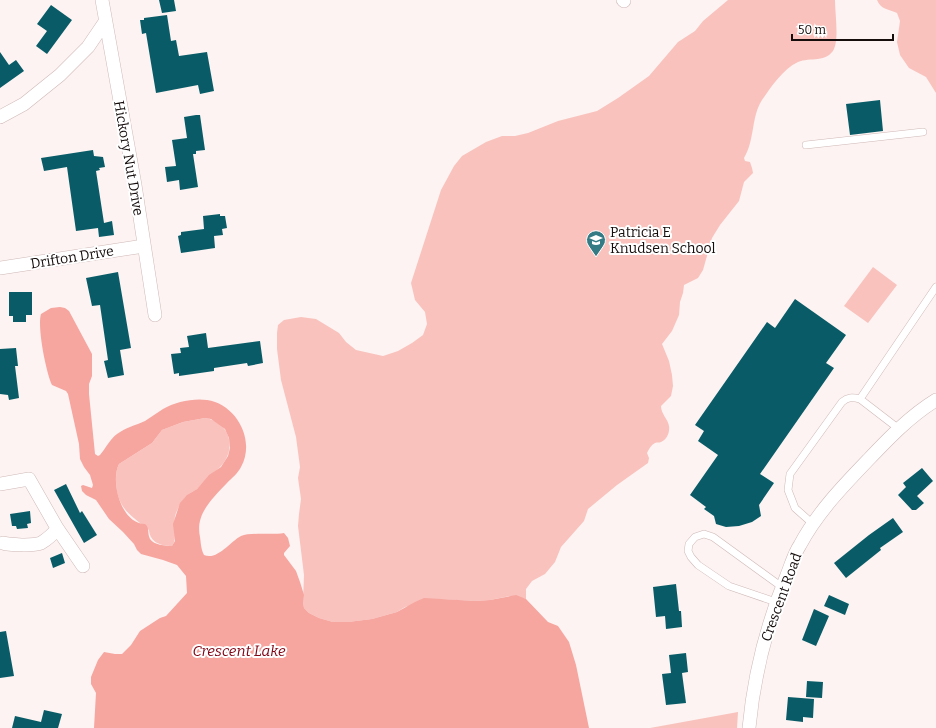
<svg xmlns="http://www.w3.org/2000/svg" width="936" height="728" font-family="Bitter,serif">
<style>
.green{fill:#f9c2bd}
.water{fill:#f6a59f;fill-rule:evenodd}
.building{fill:#095c67}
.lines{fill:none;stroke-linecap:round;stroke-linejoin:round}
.lane-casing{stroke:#cfb9b7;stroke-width:8}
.street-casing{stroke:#cfb9b7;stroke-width:14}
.lane{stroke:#fff;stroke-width:7}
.street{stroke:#fff;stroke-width:13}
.labels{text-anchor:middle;stroke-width:4;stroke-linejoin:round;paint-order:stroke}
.street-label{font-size:14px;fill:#140d0c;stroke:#fff}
.poi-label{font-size:14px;fill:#140d0c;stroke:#fff;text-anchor:start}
.water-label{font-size:15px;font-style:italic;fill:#810515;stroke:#fff}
</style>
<rect width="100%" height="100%" fill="#fcf3f2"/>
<path class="green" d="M728 0H835C835 13 839 38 834 49 827 63 810 57 798 62 783 69 771 87 762 100 751 117 755 140 744 158L745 161 750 162 752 168 753 173 744 182 739 201 720 225 712 238 703 270 698 278 684 285 683 293 680 302 679 315 672 331 662 344 669 361 672 375 673 386 671 396 661 406C661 414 668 419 669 426 670 432 667 440 661 442 659 443 657 442 655 443 651 445 649 449 647 453L649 458 648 463 617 485 588 509 584 521 561 547 555 562 545 574 532 581 526 589V599L510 596 490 600 476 601 437 599 405 607 397 612 372 619 348 622H333L319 618 309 613 304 608 303 602 304 575 298 526 299 514 301 499 298 478 300 467 296 437 281 380 277 349V333L278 325 284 320 301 317 316 319 339 333 346 342 356 350 383 356 398 351 412 343 423 335 427 324 425 312 415 300 411 283 441 190 454 166 462 156 486 142 502 136H515L528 133 558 121 597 111 618 98 649 76 678 42 695 31 703 21Z
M877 0H936V93L926 77 909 68 900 55 897 42 900 21 897 13C889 9 881 10 877 0Z
M873 267 897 285 868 323 844 306Z
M205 418C214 419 223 425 227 433 234 449 226 464 213 473 207 477 203 483 198 488 195 491 191 492 188 495 183 498 178 508 176 513 172 522 178 540 172 546 160 546 150 542 149 530 130 515 117 508 116 482 116 475 116 470 119 464L152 443 162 430 183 422Z
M738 712 737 728H650Z"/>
<path class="water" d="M60 307 65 308 69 311 92 354V376L89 384V394L95 454 98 456 100 455C106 448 110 439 117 434 125 428 136 425 145 421 151 417 157 413 163 409 175 402 193 398 207 400 236 404 256 440 241 467 238 473 232 478 227 483 212 499 195 514 200 537 201 544 201 549 204 555 217 561 231 541 241 536 250 532 273 535 284 533L288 538 290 546 284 553V555L296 571 300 582 304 595 303 602 304 608 309 613 319 618 333 622H348L372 619 397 612 415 602 424 598 476 601 490 600 516 595 526 599 548 622 558 626 569 642 576 665 589 728H94L96 693 91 684V677L98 660 104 652 115 654H122L131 645 140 631 160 618 166 616 187 593 186 576 177 565 163 560 141 554 137 550 134 544 123 532 109 519 96 500 86 495 82 491 81 486 83 485 92 488 93 485 90 475 84 467 80 459 79 444 68 394 66 391 52 385C46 372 37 327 41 314L51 308ZM205 418 211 419 225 429 229 438 230 448 228 456 221 467 209 475 197 489 187 495 180 503 173 524 175 541 172 546C165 546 154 545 150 539 147 533 150 528 145 524 121 524 110 481 119 464L152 443 162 430 183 422Z"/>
<path class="building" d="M159 0H174L176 11 162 13Z
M51 5 72 20 47 54 36 46 47 31 37 24Z
M167 15 171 41 176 40 179 56 207 52 214 91 200 94 198 85 156 93 146 33 142 34 140 20H144V18Z
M0 52 9 65 16 60 24 71 0 88Z
M880 100 883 131 850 135 846 104Z
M196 115H200L205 150 196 151V154H193L198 187 180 190 179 180 167 182 165 167 176 166 172 140 187 138 184 117Z
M93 150 94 156 103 157 105 167 99 168 100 170 96 171 104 223 112 221 114 235 99 237 98 228 76 231 67 167 44 171 41 158Z
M220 214V216H225L227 228 222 229 223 235 214 236 215 248 181 253 178 236 181 235V232L204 229 203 216Z
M118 272 131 348 120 350 124 375 108 378 104 361 108 360 100 305 92 306 86 278Z
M9 292H32V315H26V322H13V316H9Z
M795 299 846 335 826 363 834 368 760 474 774 483 759 505 761 516 752 522 739 526 726 527 716 524 714 516 704 509 706 507 690 495 718 455 698 441 704 431 695 425 767 322 775 328Z
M206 333 208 348 260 341 263 363 248 366 247 363 214 368V371L179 376V373L174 374 171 354 181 353 180 348 189 347 187 336Z
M16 348 18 366H15L19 398 9 400 8 395 0 394V349Z
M922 468 933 481 917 496 924 503 916 510H912L898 495 906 487 903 483Z
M66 484 80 513 82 511 97 535 84 543 54 490Z
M30 511 31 523 27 524 28 528 17 529 16 526H12L10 514Z
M893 518 903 532 880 548 881 550 846 578 834 563 869 535Z
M62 553 65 563 53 568 50 558Z
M676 584 679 611H681L682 627 666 629 665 616 656 617 653 587Z
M829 595 849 604 845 615 824 606Z
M814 609 829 616 816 646 802 640Z
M6 631 14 676 0 678V632Z
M686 653 688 672 682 673 686 703 666 705 662 674 671 673 669 655Z
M807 681 823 682 822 698 806 697Z
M788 697 814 699 813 718 803 717V722L786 720Z
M44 710 62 714 58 728H12L15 716 41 722Z"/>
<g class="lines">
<g class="lane-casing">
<path id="lane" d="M806 145 923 132
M899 429 860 399 936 287
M813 524 795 508 788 490 790 474 842 402C848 397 852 397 860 399
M776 602 729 586 698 565 691 557 688 551 689 544 695 537 704 534 713 537 782 587"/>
</g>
<g class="street-casing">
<path id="street" d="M102 0 135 185 155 315
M623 0 624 1
M0 117 24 104 60 75 88 47 105 22
M0 268 144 246
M0 484 29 479 57 528C55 533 46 540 41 543 34 546 9 545 3 543
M57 528 83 566
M749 728C754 674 766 626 787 575 791 565 794 554 800 545 817 513 843 486 868 460 889 438 910 416 936 400"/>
</g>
<use href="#lane" class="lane"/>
<use href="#street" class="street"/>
</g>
<defs>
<g id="school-pin" transform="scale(1)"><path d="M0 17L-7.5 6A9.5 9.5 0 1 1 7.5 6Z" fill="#347b85" stroke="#fff"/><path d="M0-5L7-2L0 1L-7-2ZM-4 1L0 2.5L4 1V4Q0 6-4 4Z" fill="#fff"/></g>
</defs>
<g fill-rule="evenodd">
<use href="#school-pin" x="596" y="240"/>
</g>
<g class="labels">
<g class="street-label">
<text transform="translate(129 158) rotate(80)" y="5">Hickory Nut Drive</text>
<text transform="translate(72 257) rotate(-9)" y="5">Drifton Drive</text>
<text transform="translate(781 597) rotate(-70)" y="5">Crescent Road</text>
</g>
<g class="poi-label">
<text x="610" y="237">Patricia E<tspan x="610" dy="16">Knudsen School</tspan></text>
</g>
<g class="water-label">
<text x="239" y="656">Crescent Lake</text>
</g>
</g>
<path d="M792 34v6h101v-6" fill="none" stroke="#140d0c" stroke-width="2"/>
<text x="798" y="34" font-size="12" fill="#140d0c" stroke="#ffffff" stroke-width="3" paint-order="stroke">50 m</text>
</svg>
